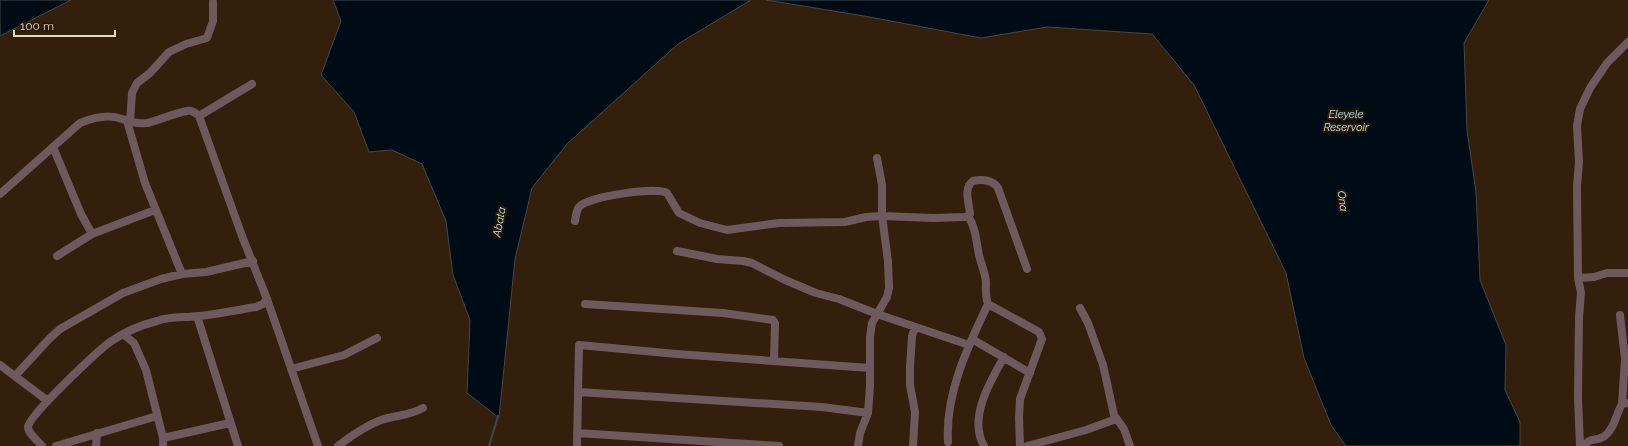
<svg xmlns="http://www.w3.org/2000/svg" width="1628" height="446" font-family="Raleway,sans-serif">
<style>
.water{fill:#000c15;stroke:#44484b}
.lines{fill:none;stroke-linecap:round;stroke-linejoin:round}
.stream{stroke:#44484b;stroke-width:2}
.minor{stroke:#6e595e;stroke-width:8}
.labels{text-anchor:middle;stroke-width:4;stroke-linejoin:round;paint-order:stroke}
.water-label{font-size:11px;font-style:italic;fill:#bceafd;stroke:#291603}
</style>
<rect width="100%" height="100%" fill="#331f0b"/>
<path class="water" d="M0 0H71L0 36Z
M333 0H751L678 44 567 144 532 188 515 259 499 418 467 393 470 320 453 275 446 221 422 164 392 150 369 152 354 112 321 75 341 21Z
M766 0H1489L1464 43 1467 130 1476 192 1480 280 1506 345 1505 390 1520 422V446H1346L1331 425 1304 358 1286 273 1194 85 1152 34 1047 27 981 38 864 16Z"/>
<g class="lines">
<path class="stream" d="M489 446 498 416"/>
<path class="minor" d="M1628 42 1607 63 1590 88 1580 109 1577 126 1579 162 1577 186 1578 278 1594 277 1607 273H1628
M199 116 252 84
M127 121 145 183 182 274
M130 122 132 93 137 83 150 73 169 52 186 44 207 38 213 21V2
M53 147 81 214 92 234
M0 194 80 123C92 118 109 114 122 119 130 122 138 124 147 123 157 121 185 109 191 111 195 112 197 114 199 116L242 236 267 299 318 446
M575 221C576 216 576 211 579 207 588 196 656 187 667 193L679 213 700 223 727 230 779 223 845 222 866 217 882 216 933 218 965 217 968 216
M677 251 717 259 743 261 752 263 785 280 816 293 839 299 877 314 969 345
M57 256 92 234 155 210
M1578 278 1581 293 1579 317 1578 398 1580 446
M585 304 723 313 773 320 775 323 774 361
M1080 308 1088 323 1103 365 1114 415 1124 429 1130 446
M1620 315 1625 359 1622 404
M197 316 238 446
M123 334 134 343 146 370 163 438V446
M972 339 1030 373
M0 365 48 401
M291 369 344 355 377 338
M15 376 50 338 60 329 123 293 161 279 182 274 206 272 253 261
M578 392 822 407 868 413
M577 433 779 446
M163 438 230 423
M948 442C945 394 968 346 988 304
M42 446C38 441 28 433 28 427 29 415 98 351 110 342 123 333 141 325 157 321 171 316 184 318 199 316 218 314 237 310 256 307L263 304 267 299
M56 446 157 416
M96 446 97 433
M338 446C351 436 365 426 381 420 396 415 408 416 423 408
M577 446 579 345 677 354 870 368
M858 446 860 433 868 413 870 386V337L872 323 887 297 889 288 888 261 882 216V185L877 158
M913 446 915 412 910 385V367L912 336 915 327
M984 446C968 418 990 382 1004 357
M1020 446 1019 418 1020 399 1042 339 1039 332 988 304C985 296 986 290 986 282 985 272 981 264 979 255 976 241 976 228 968 216L970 214C969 203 963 188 973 181 982 179 993 180 998 188L1027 269
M1027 446 1086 430 1116 419
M1583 446C1593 436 1594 442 1603 437 1614 431 1616 414 1622 404L1627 403"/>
</g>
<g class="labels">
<g class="water-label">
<text x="1346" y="118">Eleyele<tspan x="1346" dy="13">Reservoir</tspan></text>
<text transform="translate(1343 201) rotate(82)" y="4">Ona</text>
<text transform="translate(499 222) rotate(-80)" y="4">Abata</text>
</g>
</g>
<path d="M14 30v6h101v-6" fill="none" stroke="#e2d5c9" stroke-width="2"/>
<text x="20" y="30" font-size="12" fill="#e2d5c9" stroke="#291603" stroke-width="3" paint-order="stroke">100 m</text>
</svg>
